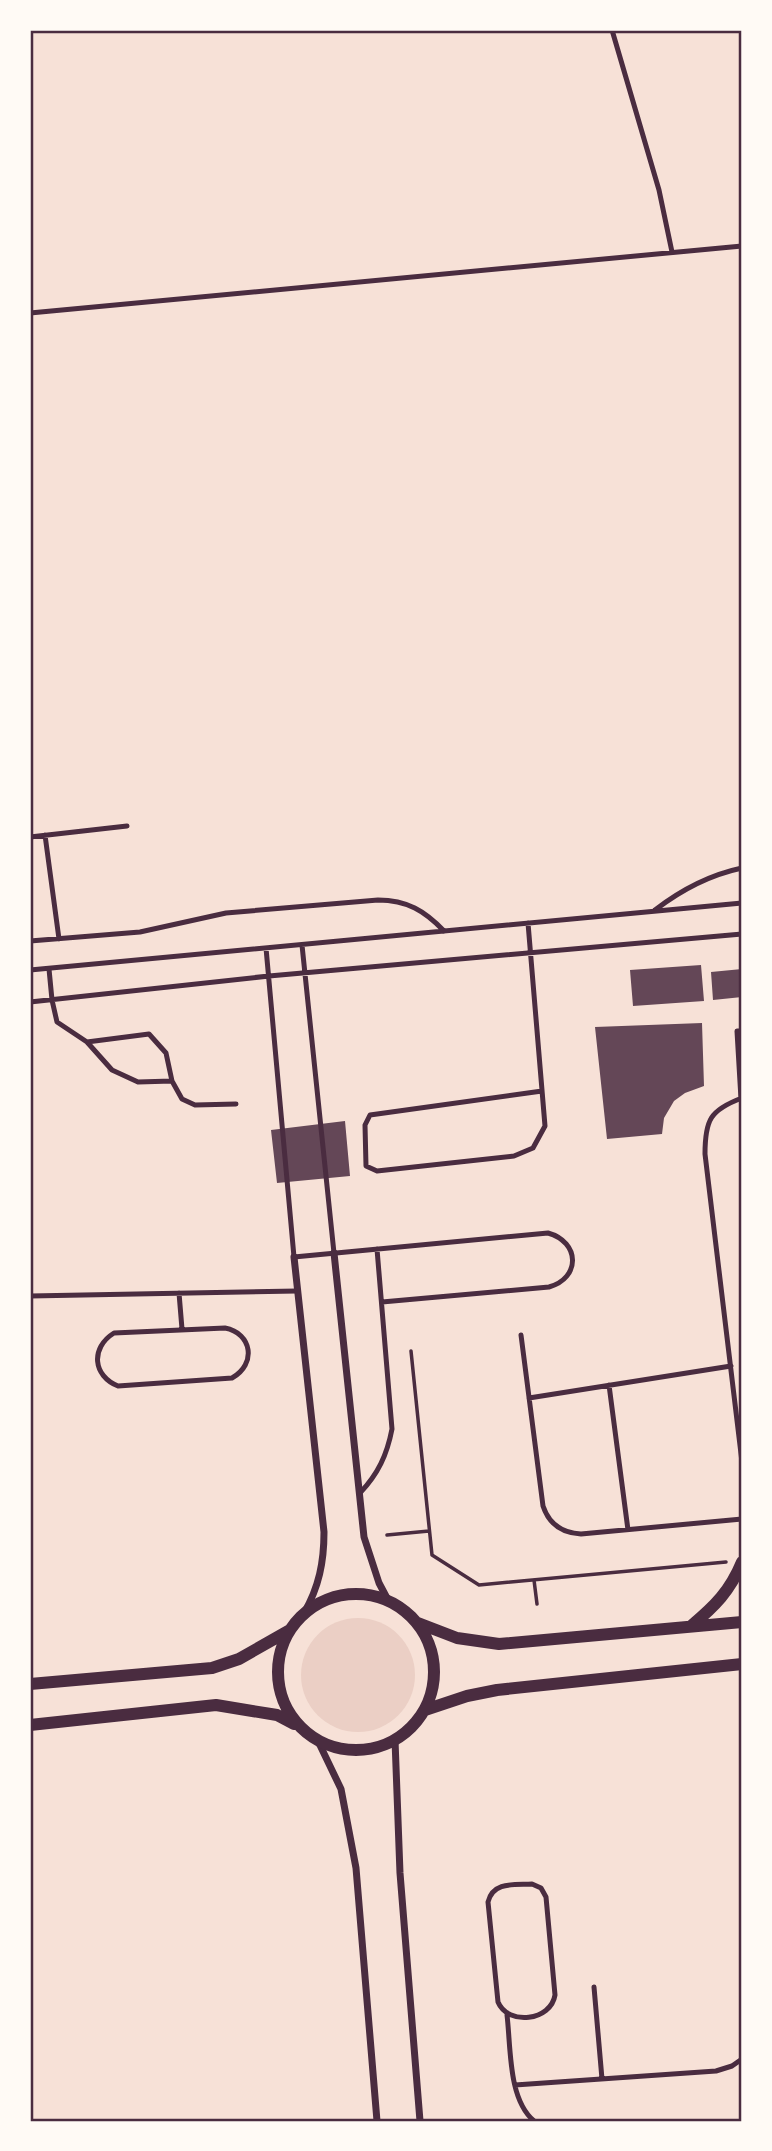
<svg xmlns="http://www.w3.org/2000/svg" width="772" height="2151" font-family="'Roboto Condensed',sans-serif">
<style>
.green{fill:#ebcfc5}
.building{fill:#644757}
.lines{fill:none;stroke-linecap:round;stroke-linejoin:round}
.path{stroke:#4a2c40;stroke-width:3.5}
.service{stroke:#4a2c40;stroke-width:5}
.minor{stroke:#4a2c40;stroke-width:7}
.tertiary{stroke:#4a2c40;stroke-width:12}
.neatline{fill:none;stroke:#4a2c40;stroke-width:2.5}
</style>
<rect width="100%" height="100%" fill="#f7e1d7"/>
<path class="green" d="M301 1675a57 57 0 1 1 114 0a57 57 0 1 1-114 0Z"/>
<path class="building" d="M701 965 704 1001 633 1006 630 970Z
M742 969V997L713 1000 711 972Z
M702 1023 704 1086 685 1093 674 1101 664 1118 662 1134 607 1139 595 1027Z
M345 1121 350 1176 277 1183 271 1130Z"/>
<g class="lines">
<path class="path" d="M411 1351 432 1555 479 1585 726 1562
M387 1535 429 1531
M534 1580 537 1604"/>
<path class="service" d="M612 30 659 190 672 252
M30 313 742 246
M45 835 59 939
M30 837 127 826
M655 910C681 890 709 875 742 868
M528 923 545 1126 533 1148 514 1156 377 1171 366 1166 365 1125 370 1115 542 1091
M30 941 140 932 226 913 378 900C407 900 425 911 444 931
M302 945 334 1253
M266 948 294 1257 548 1233C580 1242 581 1278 549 1287L382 1302
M49 969 52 1000 57 1022 87 1042 149 1034 166 1053 172 1081 182 1099 195 1105 236 1104
M30 970 742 903
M30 1002 269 976 742 934
M87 1042 112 1070 138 1082 172 1081
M742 1098C710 1110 705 1120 705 1154L742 1462
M741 1099 737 1031H742
M179 1293 182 1329
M30 1296 297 1291
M225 1328C252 1333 257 1364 232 1378L118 1386C93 1376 90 1348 114 1333Z
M521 1335 543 1506C549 1524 561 1533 581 1534L742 1519
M609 1385 628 1530
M529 1398 731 1366
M360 1493C378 1474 387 1455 392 1429L377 1249
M532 1884 541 1888 546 1897 555 1995C551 2021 508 2026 498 2002L488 1902C493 1881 515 1885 532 1884Z
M594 1987 602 2079
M507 2015C511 2048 508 2099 534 2121
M515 2085 716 2071 732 2066 742 2059"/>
<path class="minor" d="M334 1253 364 1537 379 1583 388 1600
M294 1257 324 1532C324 1562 319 1587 304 1613
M395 1740 400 1873 420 2121
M318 1741 341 1789 356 1868 377 2121"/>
<path class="tertiary" d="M278 1672a78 78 0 1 1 156 0a78 78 0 1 1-156 0Z
M418 1623 457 1638 499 1644 742 1622
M691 1626C715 1606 730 1591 742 1562
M30 1684 212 1668 239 1659 290 1630
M425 1710 467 1696 497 1690 742 1664
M30 1725 216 1705 277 1715 294 1724"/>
</g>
<rect width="772" height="2151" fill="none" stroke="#fffaf5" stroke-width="63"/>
<rect x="32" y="32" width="708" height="2088" class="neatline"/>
</svg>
